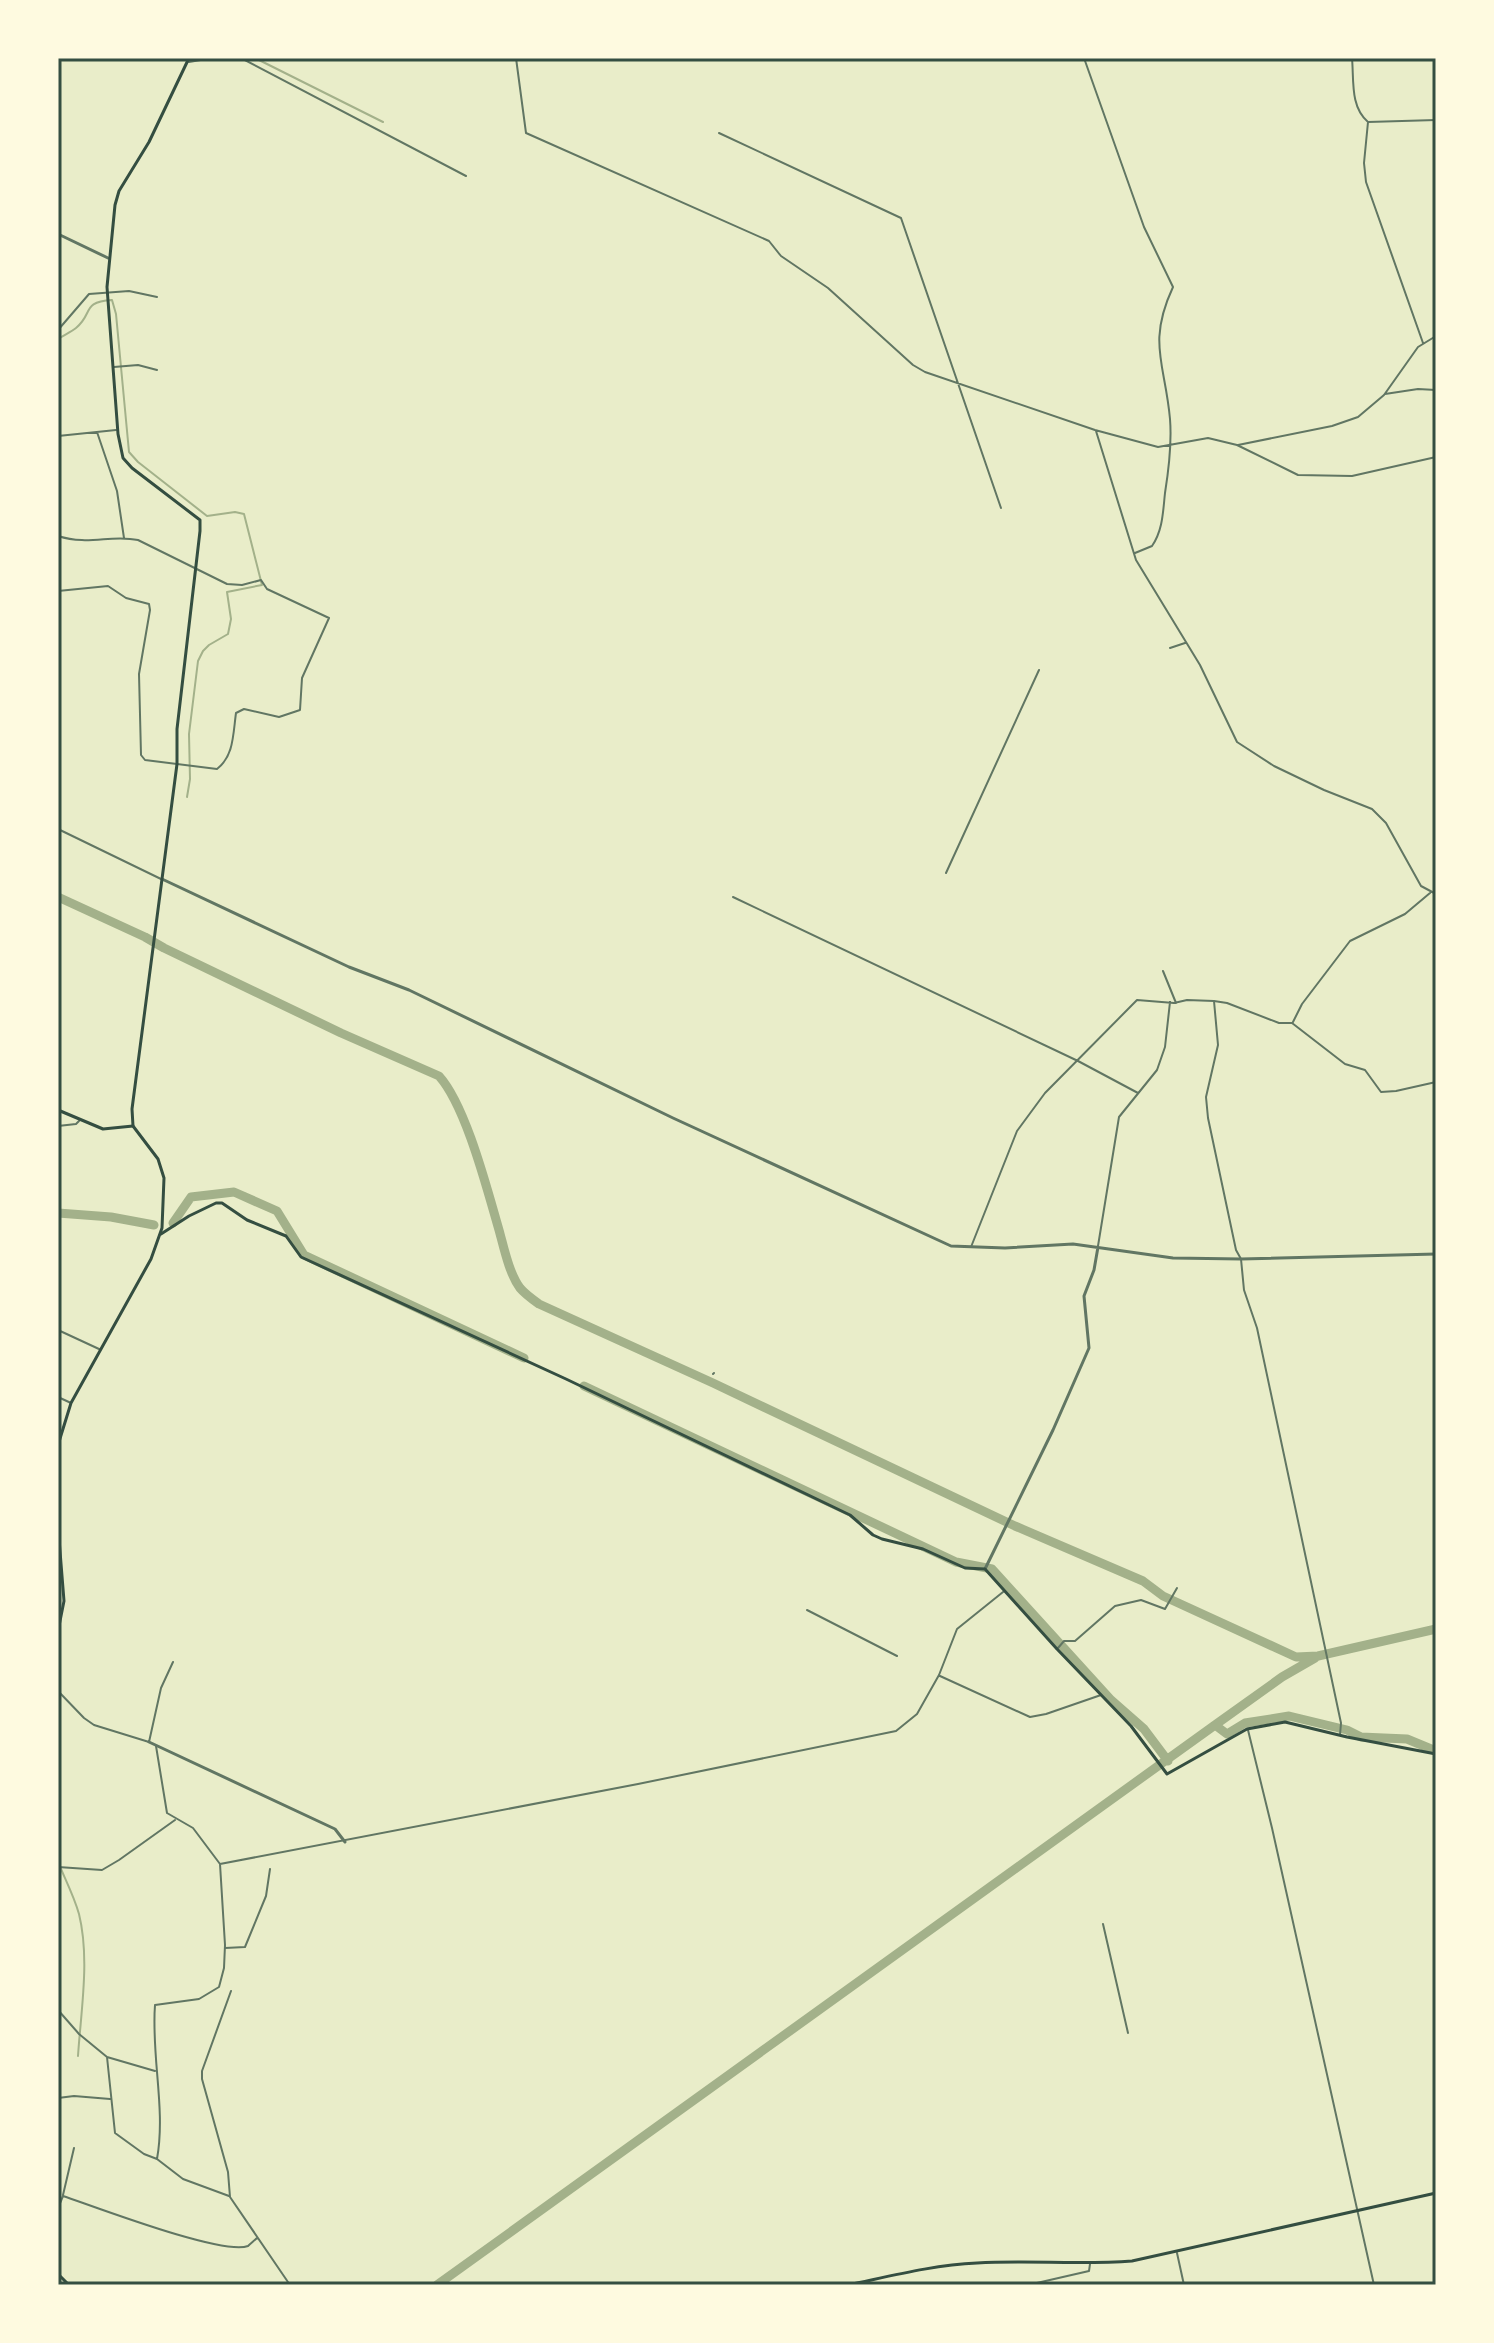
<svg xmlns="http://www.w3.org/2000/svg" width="1494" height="2343" font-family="'Asap Condensed',sans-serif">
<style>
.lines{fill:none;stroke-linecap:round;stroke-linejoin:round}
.stream{stroke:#a3b18a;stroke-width:2}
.river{stroke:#a3b18a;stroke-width:9}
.minor{stroke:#617663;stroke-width:2}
.tertiary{stroke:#617663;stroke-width:3}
.secondary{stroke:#344e41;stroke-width:3}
.primary{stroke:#344e41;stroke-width:3}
.neatline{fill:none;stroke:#344e41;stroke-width:3}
</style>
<rect width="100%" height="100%" fill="#e9edc9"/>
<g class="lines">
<path class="stream" d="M255 58 383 122
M58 339C64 335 71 332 76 328 94 313 81 302 112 300L116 314 129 452 138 462 207 516 235 512 244 514 262 585 227 592 231 619 228 634 209 645 203 651 198 661 189 734 190 779 187 797
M58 1862C65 1879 74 1896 79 1914 90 1959 81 2010 78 2056"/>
<path class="river" d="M58 897 145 937 164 948 341 1033 439 1076C466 1106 487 1189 499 1230 504 1248 509 1273 520 1288 525 1294 532 1299 539 1304L713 1383 1015 1526 1143 1581 1163 1596 1296 1657 1318 1656 1436 1629
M58 1213 111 1217 154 1225
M173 1223 191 1197 234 1192 277 1211 304 1255 524 1358
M584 1386 956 1562 992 1569 1111 1700 1144 1729 1168 1761
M1215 1725 1227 1734 1245 1723 1289 1716 1347 1730 1361 1737 1407 1739 1436 1751
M437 2285 1215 1725 1282 1677 1315 1658"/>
<path class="minor" d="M241 58 466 176
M516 58 526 133 769 241 781 256 828 288 913 365 925 372 1095 430 1158 447 1208 438 1237 445 1298 475 1352 476 1436 457
M1084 58 1144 227 1173 287C1147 343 1165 363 1170 419 1172 444 1169 468 1165 493 1163 511 1163 530 1152 546L1135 553
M1352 58C1354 80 1350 107 1368 122L1436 120
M189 62 212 58
M1368 122 1364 163 1366 182 1423 343
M719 133 901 218 1001 508
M58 330 89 294 129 291 157 297
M114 367 138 365 157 370
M1385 394 1418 389 1436 390
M1096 431 1136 560 1200 665 1237 742 1274 766 1324 790 1372 809 1386 823 1421 886 1436 894
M97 432 117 491 124 538
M58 436 116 430
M1238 445 1332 426 1358 417 1384 395 1418 347 1436 336
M58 536C89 546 111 534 138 540L227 584 242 585 261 580 267 589 329 618 302 678 300 710 279 717 244 709 236 713C233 734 234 756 217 769L145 760 141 755 139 674 150 610 149 604 126 598 108 586 58 591
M1170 648 1185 643
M58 829 161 879
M946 873 1039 670
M733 897 1078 1061 1138 1093
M1163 971 1176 1003
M1214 1001 1218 1045 1206 1097 1208 1118 1236 1250 1241 1259 1244 1290 1257 1328 1341 1723 1340 1735
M1293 1022 1302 1004 1350 941 1405 914 1430 893
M1434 1084 1436 1096
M58 1126 76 1124 79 1121
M1098 1246 1119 1117 1157 1070 1165 1047 1170 1002
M971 1247 1017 1131 1045 1093 1137 1000 1174 1003 1187 1000 1214 1001 1227 1003 1279 1023H1292L1345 1064 1365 1070 1381 1092 1396 1091 1436 1082
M58 1330 99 1349
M713 1374 714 1373
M58 1397 71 1403
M807 1610 897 1656
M1058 1648 1064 1641H1075L1115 1606 1141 1600 1165 1609 1177 1588
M940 1676 1030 1717 1046 1714 1101 1695
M58 1691 84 1718 94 1725 149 1742 161 1688 173 1662
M1248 1730 1272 1828 1374 2285
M156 1746 167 1813 193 1828 220 1864 225 1945 224 1968 219 1987 199 1999 155 2005C151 2056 166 2109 157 2159
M220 1864 638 1784 896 1731 917 1714 939 1675 957 1629 1003 1592
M58 1867 102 1870 119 1860 175 1820
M1103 1924 1128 2033
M225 1948 245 1947 266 1896 270 1869
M231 1991 202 2071V2079L228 2172 230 2197 290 2285
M58 2010 79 2034 107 2057 155 2071
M107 2057 115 2133 144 2154 157 2159 183 2179 229 2196
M58 2098 74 2096 110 2099
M63 2195 74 2148
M58 2208 63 2196C93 2206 223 2256 248 2246 250 2244 255 2240 257 2238
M1177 2253 1184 2285
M1028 2285 1089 2271 1090 2264"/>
<path class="tertiary" d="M58 234 108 258
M162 879 349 967 409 990 673 1118 951 1246 1005 1248 1073 1244 1173 1258 1241 1259 1436 1254
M985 1569 1053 1430 1089 1348 1084 1296 1094 1270 1098 1247
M149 1742 335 1829 345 1842"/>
<path class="secondary" d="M58 1110 103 1129 133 1126
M161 1234 189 1216 216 1203H222L247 1220 286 1236 301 1257 566 1379 850 1515 873 1535 882 1539 923 1549 965 1568 985 1569 1057 1649 1131 1726 1167 1774 1247 1729 1285 1722 1347 1737 1436 1754
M58 2274 69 2285
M848 2285C891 2276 933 2265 977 2263 1029 2260 1080 2265 1132 2261L1436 2193"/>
<path class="primary" d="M58 1445 71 1403 151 1259 162 1228 164 1178 158 1159 133 1126 132 1109 177 764V729L200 531V520L132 468 123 458 118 434 107 287 115 205 119 191 149 142 189 58
M58 1526 64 1601 58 1631"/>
</g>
<rect width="1494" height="2343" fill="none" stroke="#fefae0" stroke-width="120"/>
<rect x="60" y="60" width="1374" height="2223" class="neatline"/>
</svg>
